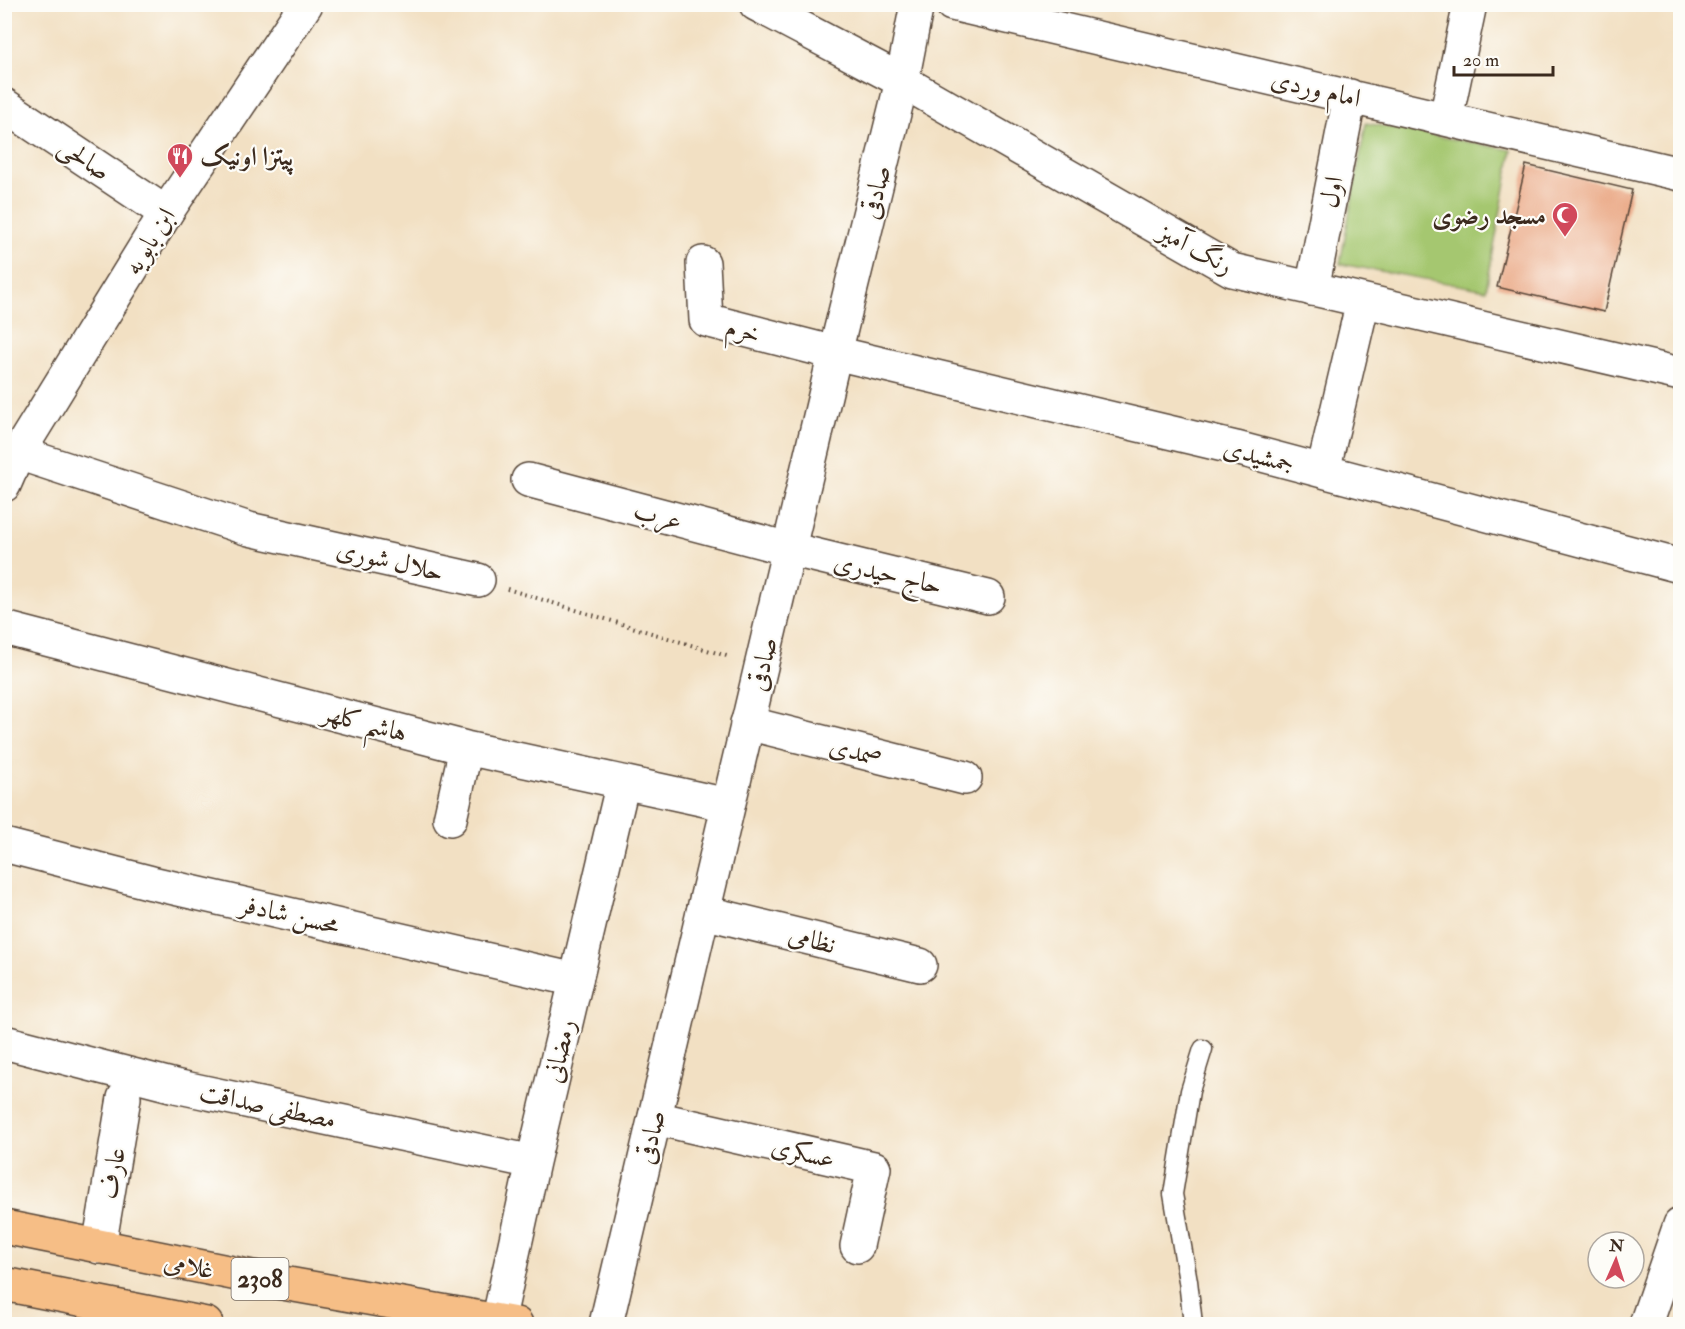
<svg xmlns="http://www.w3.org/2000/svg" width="1685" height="1329" font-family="'IM FELL Double Pica',Amiri,serif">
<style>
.green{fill:#a5c770;stroke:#707847;stroke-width:1.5}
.building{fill:#eaa784}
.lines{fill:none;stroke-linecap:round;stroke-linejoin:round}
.service-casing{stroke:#564537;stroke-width:21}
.minor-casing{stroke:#564537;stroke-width:36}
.tertiary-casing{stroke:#564537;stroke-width:36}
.primary-casing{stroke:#564537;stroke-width:36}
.path{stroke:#564537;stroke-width:4;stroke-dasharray:1.5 4.5;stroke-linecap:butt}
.service{stroke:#fff;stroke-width:18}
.minor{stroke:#fff;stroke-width:33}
.tertiary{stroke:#fff;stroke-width:33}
.primary{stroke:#f6be86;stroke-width:33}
.labels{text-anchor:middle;stroke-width:4.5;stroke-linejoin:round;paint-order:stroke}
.shield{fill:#fdfcf7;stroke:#75695f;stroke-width:1.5}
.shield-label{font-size:24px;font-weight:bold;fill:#3b2a1e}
.street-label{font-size:26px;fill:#3b2a1e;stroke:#fdfcf7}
.poi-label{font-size:26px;font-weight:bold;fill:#3b2a1e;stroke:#fdfcf7;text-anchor:start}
</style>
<rect width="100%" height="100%" fill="#fdfcf7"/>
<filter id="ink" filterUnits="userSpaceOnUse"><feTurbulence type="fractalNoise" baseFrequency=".0167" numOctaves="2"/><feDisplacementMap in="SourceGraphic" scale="12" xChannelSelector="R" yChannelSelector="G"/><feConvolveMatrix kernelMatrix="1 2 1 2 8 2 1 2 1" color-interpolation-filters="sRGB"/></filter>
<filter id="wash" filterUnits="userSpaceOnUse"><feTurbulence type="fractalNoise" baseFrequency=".008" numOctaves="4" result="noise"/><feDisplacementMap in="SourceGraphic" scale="24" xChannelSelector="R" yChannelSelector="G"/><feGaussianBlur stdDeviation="1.35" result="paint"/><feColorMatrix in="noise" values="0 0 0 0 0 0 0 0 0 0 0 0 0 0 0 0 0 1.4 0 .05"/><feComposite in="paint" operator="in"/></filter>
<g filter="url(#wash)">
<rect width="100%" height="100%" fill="#f2e0c3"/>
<path class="green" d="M1366 123 1512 150 1486 290 1340 264Z"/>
<g id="blocks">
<path class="building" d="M1526 165 1632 190 1604 312 1497 287Z"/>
</g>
</g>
<g filter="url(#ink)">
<use href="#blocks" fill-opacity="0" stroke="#564537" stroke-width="1.5"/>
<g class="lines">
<g class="service-casing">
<path id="service" d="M1193 1324 1188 1281 1173 1194 1190 1091 1203 1049"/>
</g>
<g class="minor-casing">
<path id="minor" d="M952 4 1680 174
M4 105 166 213
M1446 118 1470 4
M703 263 706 320 835 353 1236 448 1680 566
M1312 289 1350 96
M18 453 249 529 478 580
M1323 471 1363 301
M528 480 789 549 988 597
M4 628 466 748 728 805
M747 723 965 778
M450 819 466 748
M4 845 152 883 576 980
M703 912 920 965
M4 1042 175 1086 533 1162
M655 1118 874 1168 857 1246
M99 1247 124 1098
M498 1322 533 1162 623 782
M1646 1324 1680 1225"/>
</g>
<g class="tertiary-casing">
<path id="tertiary" d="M756 4 902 81 1232 270 1680 374
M4 485 18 453 166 213 306 4
M606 1324 835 353 902 81 917 4"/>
</g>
<g class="primary-casing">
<path id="primary" d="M4 1227 277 1282 516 1324
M4 1284 206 1324"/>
</g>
<path class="path" d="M507 589 730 657"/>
<use href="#service" class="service"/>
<use href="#minor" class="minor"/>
<use href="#tertiary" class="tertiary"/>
<use href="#primary" class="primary"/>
</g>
</g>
<defs>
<g id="restaurant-pin" transform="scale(1.35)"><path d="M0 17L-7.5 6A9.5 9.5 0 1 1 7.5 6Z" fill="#d1495b" stroke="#fdfcf7"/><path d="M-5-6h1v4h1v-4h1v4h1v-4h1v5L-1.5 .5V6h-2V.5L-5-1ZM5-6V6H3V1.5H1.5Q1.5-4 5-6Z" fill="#fff"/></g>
<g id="mosque-pin" transform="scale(1.35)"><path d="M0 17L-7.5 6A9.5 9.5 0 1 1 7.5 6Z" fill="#d1495b" stroke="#fdfcf7"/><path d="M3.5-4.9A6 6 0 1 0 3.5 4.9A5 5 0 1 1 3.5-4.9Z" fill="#fff"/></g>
</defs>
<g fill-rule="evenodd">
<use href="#restaurant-pin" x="180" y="156"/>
<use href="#mosque-pin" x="1565" y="215"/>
</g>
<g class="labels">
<rect class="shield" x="231.5" y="1258" width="57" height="42" rx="4.5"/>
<g class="shield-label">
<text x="260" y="1287">2308</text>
</g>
<g class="street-label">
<text transform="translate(1316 88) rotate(13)" y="9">امام وردی</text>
<text transform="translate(85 158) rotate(34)" y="9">صالحی</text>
<text transform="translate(875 192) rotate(-76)" y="9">صادقی</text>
<text transform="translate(1331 192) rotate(-79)" y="9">اول</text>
<text transform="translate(149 241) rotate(-58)" y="9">ابن بابویه</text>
<text transform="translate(1196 248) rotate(28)" y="9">رنگ آمیز</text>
<text transform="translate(743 330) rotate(14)" y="9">خرم</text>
<text transform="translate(1259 455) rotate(14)" y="9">جمشیدی</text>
<text transform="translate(658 515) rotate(15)" y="9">عرب</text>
<text transform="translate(390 560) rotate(13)" y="9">حلال شوری</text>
<text transform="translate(888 573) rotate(13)" y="9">حاج حیدری</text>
<text transform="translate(762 664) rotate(-77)" y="9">صادقی</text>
<text transform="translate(365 722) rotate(15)" y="9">هاشم کلهر</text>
<text transform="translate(856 751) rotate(14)" y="9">صمدی</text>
<text transform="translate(290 914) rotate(13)" y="9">محسن شادفر</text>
<text transform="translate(812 939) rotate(14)" y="9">نظامی</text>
<text transform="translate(559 1051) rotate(-77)" y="9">رمضانی</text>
<text transform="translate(268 1105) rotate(12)" y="9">مصطفی صداقت</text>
<text transform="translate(650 1137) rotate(-77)" y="9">صادقی</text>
<text transform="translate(803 1152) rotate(13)" y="9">عسکری</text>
<text transform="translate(112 1173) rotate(-80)" y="9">عارف</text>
<text transform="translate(189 1265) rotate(11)" y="9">غلامی</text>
</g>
<g class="poi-label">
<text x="200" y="165">پیتزا اونیک</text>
<text x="1546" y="224" text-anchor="end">مسجد رضوی</text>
</g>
</g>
<rect width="1685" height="1329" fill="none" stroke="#fdfcf7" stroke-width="24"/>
<g transform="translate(1616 1260) rotate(3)"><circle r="28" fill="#fdfcf7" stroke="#afa8a0" stroke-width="1.5"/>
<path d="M0-4.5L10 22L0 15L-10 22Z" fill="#d1495b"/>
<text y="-9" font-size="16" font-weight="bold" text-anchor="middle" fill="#3b2a1e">N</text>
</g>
<path d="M1454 66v9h99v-9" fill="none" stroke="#3b2a1e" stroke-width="3"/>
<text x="1463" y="66" font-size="18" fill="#3b2a1e" stroke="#fdfcf7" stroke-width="4.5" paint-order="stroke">20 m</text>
</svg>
